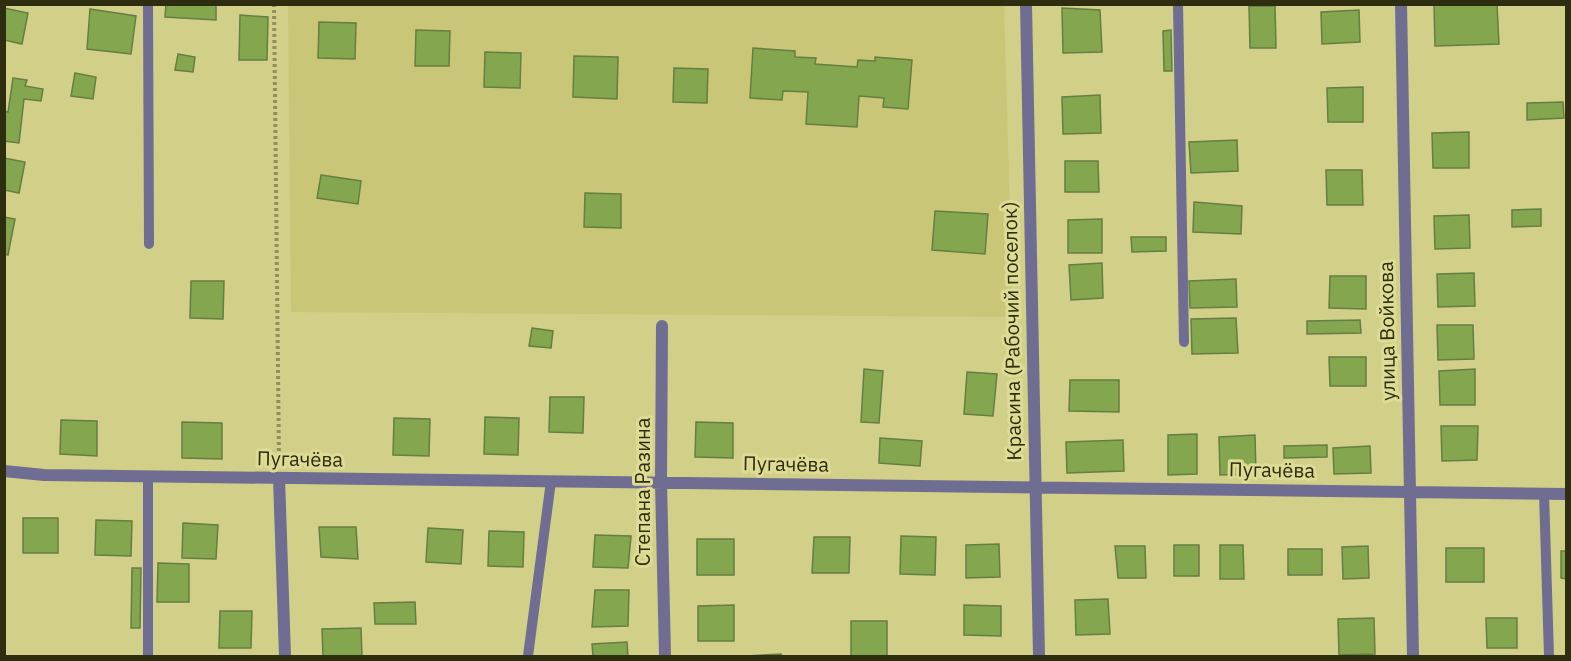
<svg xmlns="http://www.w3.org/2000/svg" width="1571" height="661" font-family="'IBM Plex Sans',sans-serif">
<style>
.built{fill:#c9c777}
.building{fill:#84a64f;stroke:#667e41;stroke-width:1.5}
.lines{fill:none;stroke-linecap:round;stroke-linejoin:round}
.path{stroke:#929059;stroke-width:4;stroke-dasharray:3 3;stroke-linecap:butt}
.service{stroke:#6f6d91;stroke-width:10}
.minor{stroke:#6f6d91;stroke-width:12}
.labels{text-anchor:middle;stroke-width:6;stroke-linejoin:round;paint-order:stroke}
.street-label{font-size:20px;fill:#2e2d10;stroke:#dedc94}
</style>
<rect width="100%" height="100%" fill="#d1cf88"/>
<path class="built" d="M288 5H1004L1013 317 291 312Z"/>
<path class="building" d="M166 4H216V20L165 17Z
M1434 4H1497L1499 44 1435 46Z
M1249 6H1275L1276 48H1250Z
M4 8 28 13 22 44 4 40Z
M1062 8 1100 10 1102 52 1063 53Z
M90 9 136 16 131 54 87 49Z
M1359 10 1360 42 1322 44 1321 12Z
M240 15 268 17 267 60H239Z
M319 22 356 23 355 59 318 58Z
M416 30 450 31 449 66H415Z
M1171 30 1172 71H1164L1163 31Z
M753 48 795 51V57L816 58 815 64 857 67 858 60 875 61V57L912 60 908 109 883 107 884 98 859 96 857 127 806 124 808 92 783 91 782 100 750 98Z
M485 52 521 53 520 88 484 87Z
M178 54 195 57 193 72 175 70Z
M574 56 618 57 617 99 573 97Z
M674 68 708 69 707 103 673 102Z
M75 73 96 77 93 99 71 96Z
M13 78 27 80 25 86 43 89 41 101 24 99 19 143 4 141V111L8 112Z
M1363 87V122H1328L1327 88Z
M1100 95 1101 133 1063 134 1062 97Z
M1563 102 1564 118 1527 120V103Z
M1469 132V168H1433L1432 133Z
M1237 140 1238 171 1191 173 1189 142Z
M4 158 25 162 19 193 4 190Z
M1065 161H1098L1099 192H1065Z
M1326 170H1362L1363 205H1327Z
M321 175 361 181 358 204 317 198Z
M585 193 621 194V228L584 227Z
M1194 202 1242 206 1241 234 1193 232Z
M1541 209V226L1512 227V210Z
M935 211 988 214 985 254 932 250Z
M1469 215 1470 248 1435 249 1434 216Z
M4 217 15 219 8 255 4 254Z
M1102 219V253H1068V220Z
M1131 237H1166V251L1132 252Z
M1102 263 1103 298 1071 300 1069 265Z
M1474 273 1475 306 1438 307 1437 274Z
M1330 276H1366V309L1329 308Z
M1236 279 1237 307 1190 308 1189 281Z
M191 281H224L223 319 190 318Z
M1236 318 1238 353 1192 354 1191 319Z
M1360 320 1361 333 1307 334V321Z
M1437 325H1473L1474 359 1438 360Z
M532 328 553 331 551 348 529 346Z
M1329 357H1366V386H1330Z
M864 369 883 371 879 423 861 422Z
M1475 369V405H1440L1439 371Z
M967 372 997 374 993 416 964 414Z
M1070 380H1119V412L1069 411Z
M550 397H584L583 433 549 432Z
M485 417 519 418 518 455 484 454Z
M394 418 430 419 429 456 393 455Z
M61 420 97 421V456L60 454Z
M182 422 222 423V459L182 458Z
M696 422 733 423V458L695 457Z
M1441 426H1478L1477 460 1442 461Z
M1197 434V474L1168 475V435Z
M1255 435 1256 474 1220 475 1219 437Z
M880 438 922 441 920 466 879 463Z
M1123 440 1124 471 1067 473 1066 442Z
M1327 445V457L1284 458V446Z
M1370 446 1371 473 1334 474 1333 448Z
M23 518H58V553H23Z
M96 520 132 521 131 556 95 555Z
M183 523 218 525 216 559 182 558Z
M319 527H356L358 559 321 557Z
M428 528 463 530 461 564 426 562Z
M489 531 524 532 523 567 488 566Z
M595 535 631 536 628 568 593 567Z
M901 536 936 537 935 575 900 574Z
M814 537H850L849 573H812Z
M697 539H734V575H697Z
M999 544 1000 577 966 578V545Z
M1174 545H1199V576H1174Z
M1220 545H1243L1244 579H1220Z
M1115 546H1145L1146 578H1118Z
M1368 546 1369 578 1343 579 1342 547Z
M1446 548H1484V582H1446Z
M1288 549H1322V575H1288Z
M1561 551H1566V579L1561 578Z
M158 563 189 564V602H157Z
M132 568H141L140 628H131Z
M595 590H629L628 626 592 627Z
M1108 599 1110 634 1076 635 1075 600Z
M415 602 416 624H375L374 603Z
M734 605V641H698V606Z
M964 605 1001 606V636L964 635Z
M220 611H252L251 648H219Z
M1374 618 1375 654 1339 655 1338 619Z
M1486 618H1517V648H1487Z
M851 621H887V656H851Z
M361 628 362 656H323L322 629Z
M627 642 628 656H593L592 644Z
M781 654 782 656H747Z"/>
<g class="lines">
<path class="path" d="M274 4 279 462"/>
<path class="service" d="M148 4 149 244
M1178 4 1184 342
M148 476V656
M1544 493 1549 656
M528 656 551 481"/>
<path class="minor" d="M1026 4 1039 656
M1401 4 1413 656
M662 326 661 482 665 656
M4 471 44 475 1566 494
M279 478 285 656"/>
</g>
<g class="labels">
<g class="street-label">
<text transform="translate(1012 331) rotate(-91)" y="7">Красина (Рабочий поселок)</text>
<text transform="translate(1387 331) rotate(-91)" y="7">улица Войкова</text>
<text transform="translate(300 459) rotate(1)" y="7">Пугачёва</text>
<text transform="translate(786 464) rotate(1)" y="7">Пугачёва</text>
<text transform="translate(1272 470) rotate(1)" y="7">Пугачёва</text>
<text transform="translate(643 492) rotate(-90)" y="7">Степана Разина</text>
</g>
</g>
<rect width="1571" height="661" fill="none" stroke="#2e2d10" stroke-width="12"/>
</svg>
